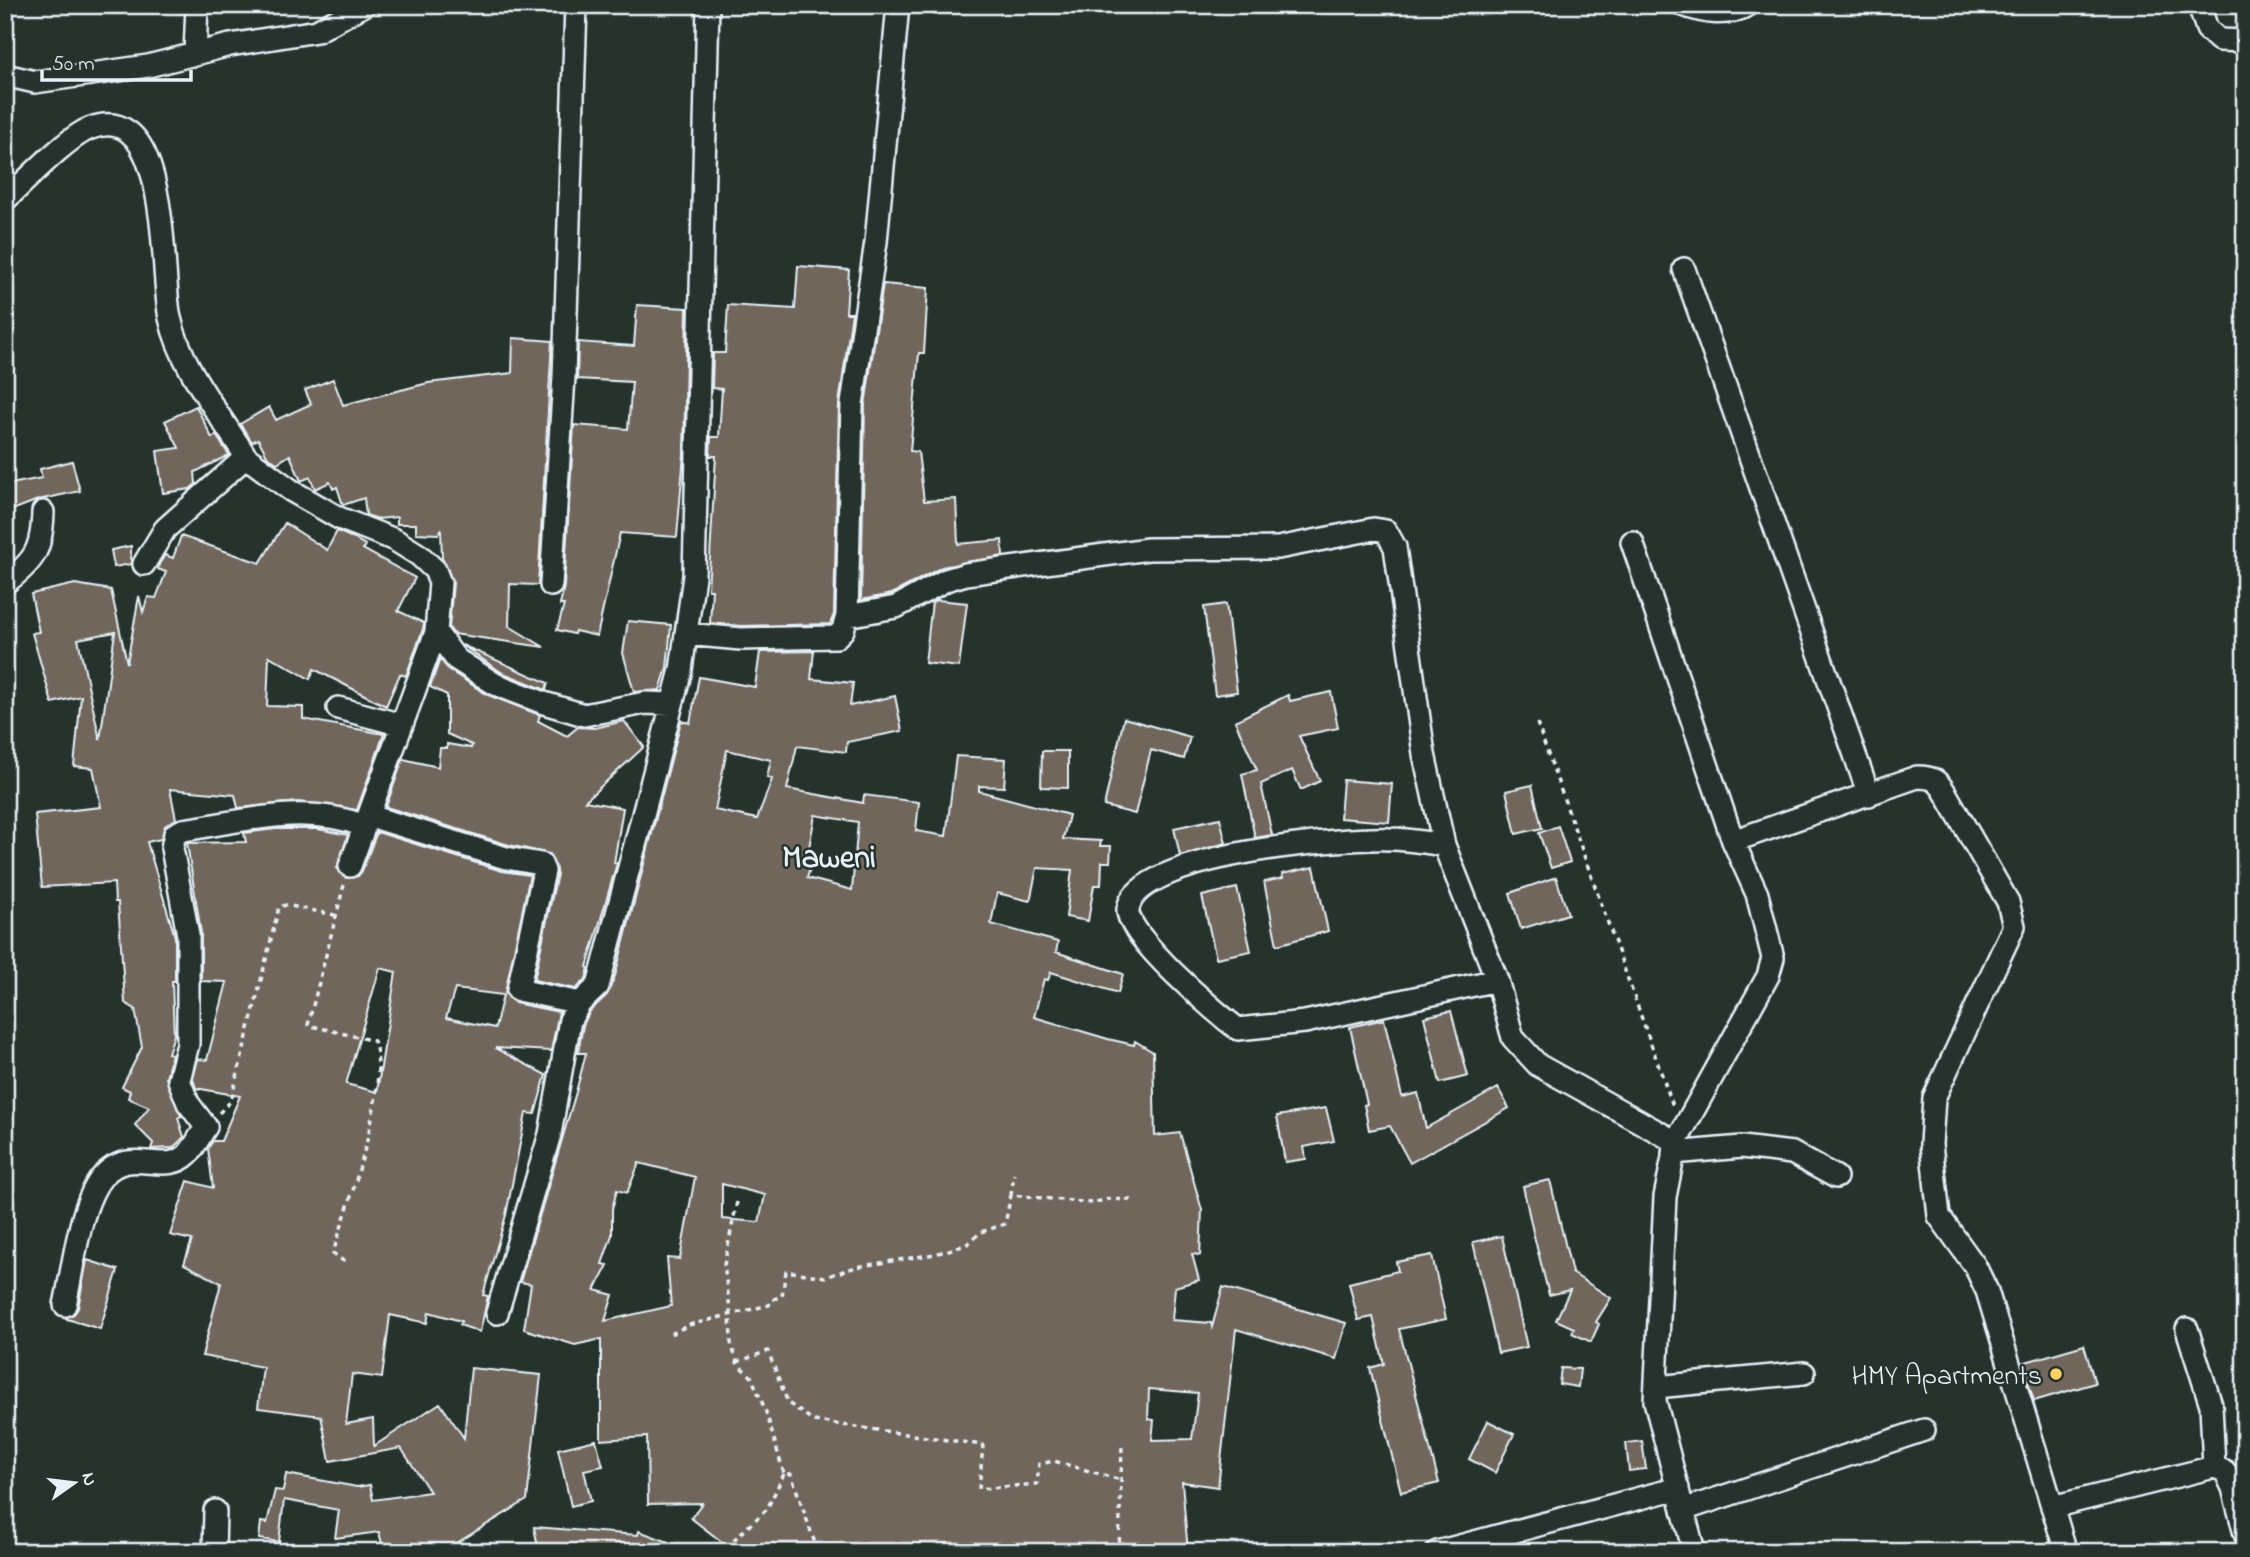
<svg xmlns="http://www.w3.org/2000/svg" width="2250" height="1557" font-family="'Indie Flower',sans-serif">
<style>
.building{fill:#71665b;stroke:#e8f1f8;stroke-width:2;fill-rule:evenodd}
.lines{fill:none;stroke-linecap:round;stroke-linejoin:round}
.street-casing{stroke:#e8f1f8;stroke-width:26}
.path{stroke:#e8f1f8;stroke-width:3.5;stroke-dasharray:5 5;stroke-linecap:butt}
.street{stroke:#26332d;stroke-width:21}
.poi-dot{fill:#ffd166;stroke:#26332d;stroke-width:2.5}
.labels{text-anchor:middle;stroke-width:5;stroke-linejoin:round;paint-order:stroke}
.poi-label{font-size:28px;fill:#e8f1f8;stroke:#26332d;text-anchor:end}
.quarter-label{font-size:32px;font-weight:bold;fill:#e8f1f8;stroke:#26332d}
</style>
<rect width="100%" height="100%" fill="#26332d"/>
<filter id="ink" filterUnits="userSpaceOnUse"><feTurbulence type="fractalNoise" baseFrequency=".0143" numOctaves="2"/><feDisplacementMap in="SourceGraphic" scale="14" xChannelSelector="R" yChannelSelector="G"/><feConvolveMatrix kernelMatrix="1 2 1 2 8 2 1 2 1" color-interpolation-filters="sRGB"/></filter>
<g filter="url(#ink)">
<path class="building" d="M798 266 849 270 846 313H852L839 404 834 614 830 624 741 626 710 623 712 590H708L716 456H710L711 437H719L722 389 712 388 713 353H725L728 305 795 309Z
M883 284 928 288 924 353H919L910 451 918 452 924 501 956 499 958 544 1002 540 1003 556 942 567 892 594 861 600 865 405Z
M637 305 687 308 684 454 677 537 620 533 597 636 575 631 574 634 557 630 564 605H560L564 586 574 425 628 429 632 382 577 379 578 342 634 346Z
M513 338 552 341 538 585 510 584 509 626 544 647 454 634 449 628 453 583 442 558 441 530 438 534 416 533V524H397V517L378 519 366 515 364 498 343 505 337 487 333 489 330 482 315 489 310 477 301 481 290 455 277 463 268 457 258 439 252 442 240 424 269 407 276 420 311 404 305 390 333 379 343 405 428 383 512 373Z
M196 406 212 438 216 435 229 455 195 472 196 484 190 489 163 493 157 451 179 448 165 421Z
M72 461 80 491 38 500 10 511 5 485 42 478 40 469Z
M285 523 327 550 337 531 353 538 365 545 363 549 415 578 398 611 424 623 423 629 406 676 400 674 386 706 314 669 310 679 269 656 267 706 303 707V719L384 734 357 810 298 802 238 808 235 795 170 789 176 819 165 826 161 839 147 842 175 937V981H172L174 1035 168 1053 172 1054 166 1078 181 1116 178 1118 184 1137 173 1148 151 1149 153 1143 135 1125 149 1107 128 1098 130 1091 122 1087 142 1047 135 1009 125 1003 118 902H115L114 883 42 887 35 814 101 807 93 768 74 766 81 696 52 703 32 633 39 632 31 594 75 584 111 590 127 663 139 596 143 612 148 597 156 598 166 572 158 569 159 564 165 555 173 558 181 536 260 563ZM115 632 100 740 78 639Z
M131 546V564L114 567 111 550Z
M937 600 967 603 959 667 925 663 932 602Z
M1226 604 1237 692 1215 695 1204 607Z
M628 621 671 625 667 668 660 690 634 692 623 653Z
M462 645 548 683 546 690 501 672Z
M814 651 811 679 853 683 850 706 895 696 902 731 847 742 846 752 797 746 787 789 863 803 864 795 919 802 916 831 946 836 956 756 1006 759 1004 787 979 786V791L1069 815 1063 839 1101 841 1100 846H1111L1110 862H1102L1101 885H1094L1088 921 1066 917 1072 870 1037 868 1030 901 997 893 991 924 1058 942 1056 952 1123 974 1118 993 1051 972 1048 980 1044 979 1034 1017 1108 1039 1134 1045 1135 1041 1153 1052 1155 1136 1180 1133 1202 1210 1200 1255 1192 1254 1199 1280 1175 1287 1172 1320 1211 1323 1212 1327 1223 1287 1346 1323 1336 1359 1236 1329 1218 1487 1182 1482 1188 1552H735L691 1518 702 1503 648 1504 647 1437 601 1440V1339L575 1345 524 1329 531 1284 520 1282 576 1092 586 1053H578L583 1025 590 1011 607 995 615 976 681 721 690 723 699 677 755 687 760 652ZM727 750 771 760 767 777 772 779 757 819 715 810ZM815 815 858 822 852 890 807 878 811 865 806 864ZM639 1163 695 1177 680 1259 667 1258 671 1306 605 1321 613 1295 595 1290 608 1265 602 1264 612 1235V1209L617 1190 627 1193ZM722 1184 765 1195 759 1222 722 1219ZM1149 1389 1198 1393 1192 1439 1152 1440 1154 1420 1148 1419Z
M440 659 449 670 488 695 540 715 538 721 567 736 578 727 595 728 624 721 644 747 585 801 623 808 614 863H617L587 967 589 968 586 979 576 989 534 980 557 874 550 854 509 845 386 807 403 759 438 767 440 748H447V744L471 748 472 745 447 734V695L430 687Z
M1331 692 1338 728 1299 736 1320 781 1301 790 1292 770 1261 784 1272 835 1255 838 1242 774 1257 770 1235 721 1288 695 1290 701Z
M1124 718 1190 737 1184 759 1151 750 1135 814 1104 806Z
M1042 751H1068V788L1041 787Z
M1343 780 1392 784 1389 822 1340 818Z
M1532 785 1542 828 1516 834 1506 791Z
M1220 818 1226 843 1180 856 1174 828Z
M1558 826 1570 862 1551 868 1539 833Z
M275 829H318L348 835 337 868 346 878 358 876 362 871 377 832 502 871 530 875 505 993 515 1003 559 1012 551 1051 495 1048 546 1075 535 1114 526 1113 506 1215 483 1295 488 1296 480 1332 460 1325 461 1321 429 1312 427 1323 390 1315 382 1378 352 1374 346 1424 373 1419 374 1446 440 1403 464 1438 471 1368 541 1375 527 1500 442 1552H384L379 1532 335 1538 339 1510 284 1500 279 1542 259 1539 261 1522 267 1523 275 1490 283 1491 286 1474 357 1487 370 1485 373 1500 430 1492 401 1448 330 1461 321 1416 258 1408 263 1367 202 1356 221 1283 184 1264 192 1240 170 1235 188 1181 213 1188 208 1148 213 1141H221L240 1096 196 1088 193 1079 198 1059 207 1060 227 982 201 981V933L187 843 246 842 244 833ZM380 968 396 972 377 1092 346 1084ZM455 989 503 995 495 1028 446 1018Z
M1314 867 1328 931 1277 945 1264 882 1283 878 1282 874Z
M1556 877 1568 914 1521 929 1510 893Z
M1237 888 1251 951 1216 958 1202 896Z
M1451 1011 1468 1076 1440 1083 1424 1017Z
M1384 1019 1402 1097 1418 1093 1426 1128 1498 1088 1509 1108 1410 1163 1390 1126 1369 1130 1364 1105 1367 1104 1350 1027Z
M1326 1108 1334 1141 1304 1147 1306 1159 1285 1162 1277 1116Z
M1550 1180 1572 1273 1611 1298 1596 1322 1599 1324 1591 1342 1572 1333 1574 1328 1556 1320 1570 1290 1549 1295 1533 1232 1523 1186Z
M1502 1236 1527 1347 1498 1353 1473 1242Z
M1432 1255 1446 1319 1399 1329 1439 1483 1401 1492 1370 1368 1384 1364 1373 1317 1358 1320 1349 1283 1398 1271 1396 1262Z
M87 1260 118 1270 100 1329 64 1318 74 1314 78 1308Z
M2084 1345 2095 1383 2034 1401 2022 1363Z
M1561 1368 1580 1369 1578 1387 1559 1384Z
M1488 1421 1514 1434 1495 1473 1469 1459Z
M596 1440 603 1466 584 1470 591 1501 571 1506 558 1449Z
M1642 1441 1646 1469 1629 1471 1626 1443Z
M534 1527 638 1535 639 1531 690 1550 539 1552Z"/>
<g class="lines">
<g class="street-casing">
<path id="street" d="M1683 5C1703 13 1728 17 1748 5
M2199 5 2207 29 2219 40 2245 41
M195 55 197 5
M5 75 35 82 148 66 230 45 317 31 364 5
M5 200C25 182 68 136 91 128 172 99 160 275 170 318 181 368 220 414 246 457
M1684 269 1869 795
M1632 542 1733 841 1757 894 1773 958 1768 976 1676 1142 1665 1197 1655 1401 1694 1552
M144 564 165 529 246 457 292 491 339 518 395 540 419 555 435 570 440 583 436 632 456 659 495 684 544 703 584 715 645 703 672 704
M5 583C35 561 42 549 43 512
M551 585 564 377 576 5
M847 616 896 607 946 580 966 574 1148 549 1278 548 1374 529 1386 531 1395 547 1424 754 1444 845
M686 634 741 639 836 637 843 630 847 616 852 404 876 242 898 5
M338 708 402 725
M370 816 506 858 541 864 544 871 518 990 580 1003
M1733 841 1917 777C1933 777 1938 780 1946 794L2008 902 2014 926 1934 1098 1931 1144 1939 1216 1975 1266 1987 1291 2066 1552
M350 866 436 632
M1497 980 1305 1022 1238 1029C1217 1014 1124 934 1128 909 1136 854 1344 837 1391 839 1409 839 1427 843 1444 845L1497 980 1513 1038 1538 1065 1676 1142
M1673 1153 1742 1147 1792 1153 1836 1177
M65 1305C73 1270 79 1203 103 1176 130 1145 164 1177 188 1154 195 1146 200 1136 206 1127L188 1103 179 1080 188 1044V935L172 848 175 834 183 830C243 821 306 803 364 826
M497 1313 550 1134 570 1020 580 1003 598 986 681 670 694 576 708 5
M2187 1329 2211 1405 2214 1467
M1656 1387 1804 1373
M2052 1507 2214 1467 2225 1471 2233 1488 2245 1534
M1683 1510 1924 1430
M214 1552 215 1511
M1437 1552 1678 1488"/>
</g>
<path class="path" d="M1537 723 1673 1106
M344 885 308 1025 374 1041C391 1087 348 1204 333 1253L346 1263
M219 1113 231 1101 279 907 286 905 335 915
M1011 1195 1014 1174
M737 1202 724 1265 730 1309 731 1343 738 1365 751 1376 766 1412 784 1474H791L818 1552
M671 1334 689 1325 769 1305 771 1300 782 1296 786 1271 825 1277 856 1267 935 1254 966 1245 981 1232 1005 1224 1011 1195 1092 1203 1108 1199 1134 1200
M737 1362 768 1351 788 1403 814 1421 983 1445 979 1489 1037 1484 1039 1464 1054 1461 1121 1480
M726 1547 767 1509 784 1474
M1119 1552 1122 1445"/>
<use href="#street" class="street"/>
</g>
</g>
<circle class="poi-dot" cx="2056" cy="1374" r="7"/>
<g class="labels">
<g class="poi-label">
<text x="2042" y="1384">HMY Apartments</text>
</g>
<g class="quarter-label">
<text x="829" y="867">Maweni</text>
</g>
</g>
<rect width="2250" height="1557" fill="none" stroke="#26332d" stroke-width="28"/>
<rect x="14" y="14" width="2222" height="1529" fill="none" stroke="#e8f1f8" stroke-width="2.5" filter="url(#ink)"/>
<g transform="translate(74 1483) rotate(76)" stroke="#26332d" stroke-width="5" paint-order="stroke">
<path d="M0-5L12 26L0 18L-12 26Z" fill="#e8f1f8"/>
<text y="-10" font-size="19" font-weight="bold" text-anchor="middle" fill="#e8f1f8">N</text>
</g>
<path d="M42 70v10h149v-10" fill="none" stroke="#e8f1f8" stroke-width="3.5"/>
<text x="52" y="70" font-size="21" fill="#e8f1f8" stroke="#26332d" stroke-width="5" paint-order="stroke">50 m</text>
</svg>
